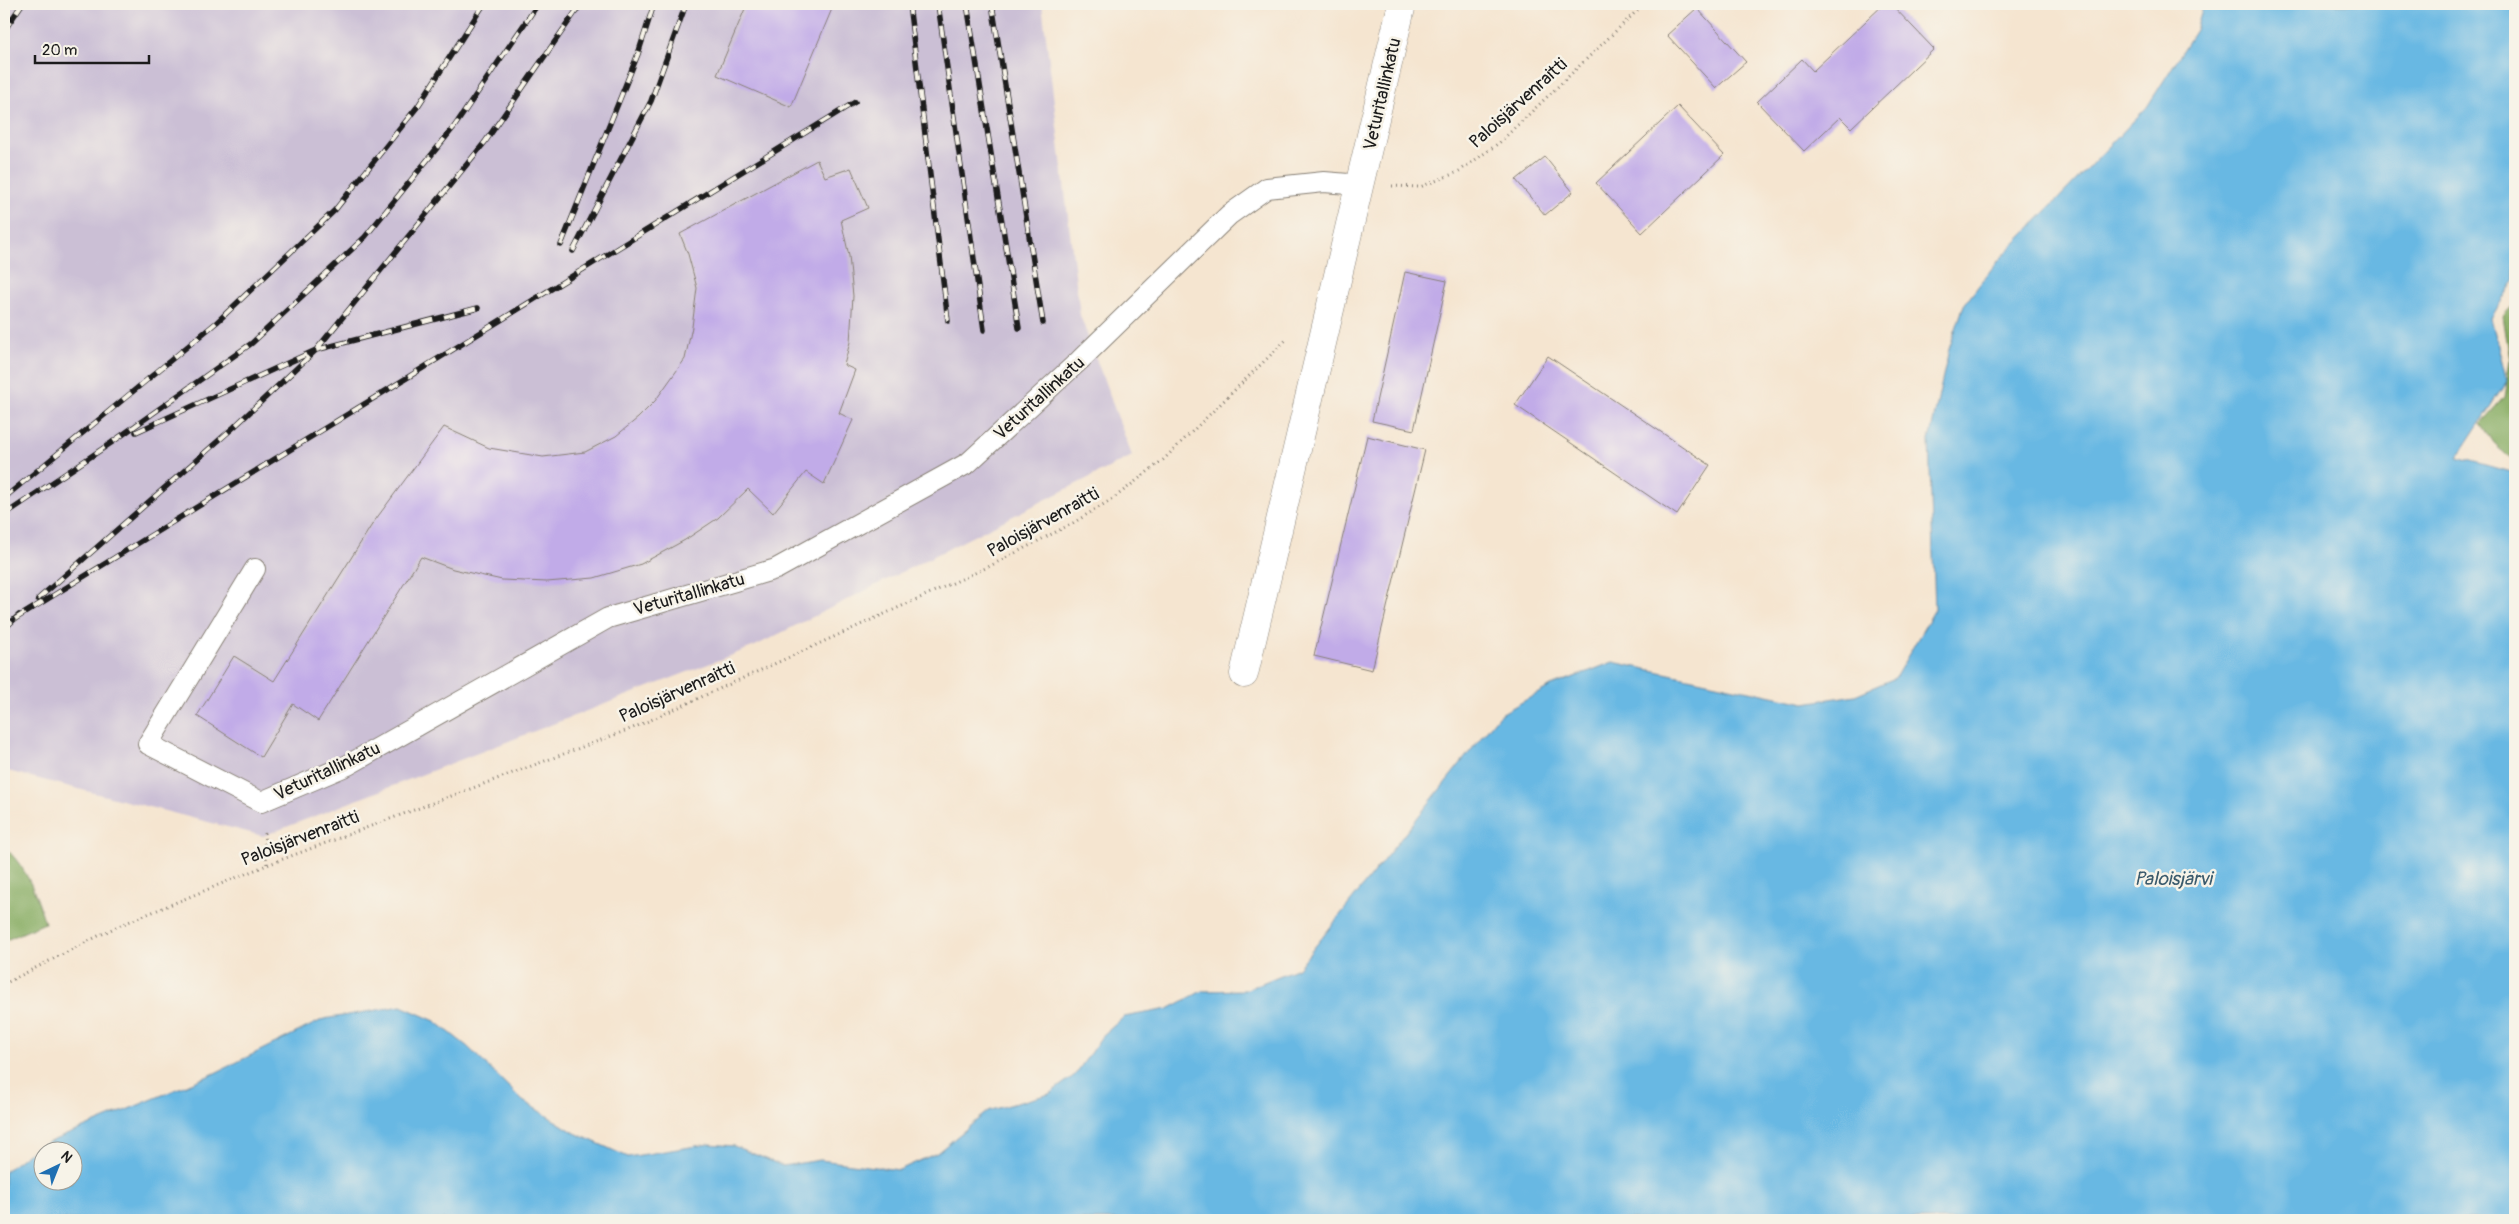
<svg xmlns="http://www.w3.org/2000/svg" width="2519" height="1224" font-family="Pangolin,sans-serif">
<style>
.industrial{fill:#cbbfd5}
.forest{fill:#86ac62;stroke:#51643f}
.water{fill:#68b8e3;stroke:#426a80;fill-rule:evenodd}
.building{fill:#c1abe8}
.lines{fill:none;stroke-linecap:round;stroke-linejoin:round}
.service-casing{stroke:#888076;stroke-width:22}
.minor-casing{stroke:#888076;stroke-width:29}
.path{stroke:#888076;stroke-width:3;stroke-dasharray:1 4;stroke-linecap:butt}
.service{stroke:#fff;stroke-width:20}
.minor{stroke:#fff;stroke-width:28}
.rail-casing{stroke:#1c1c1c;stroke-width:5.5}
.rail{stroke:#f7f3e8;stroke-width:4;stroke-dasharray:11;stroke-linecap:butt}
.labels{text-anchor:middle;stroke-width:5;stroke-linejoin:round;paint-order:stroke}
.street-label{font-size:18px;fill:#1c1c1c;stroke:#f7f3e8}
.water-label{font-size:19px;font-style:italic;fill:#3a5a6c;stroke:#f7f3e8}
</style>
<rect width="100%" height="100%" fill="#f7f3e8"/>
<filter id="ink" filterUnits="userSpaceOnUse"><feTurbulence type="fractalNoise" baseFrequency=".02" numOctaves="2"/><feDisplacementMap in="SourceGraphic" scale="10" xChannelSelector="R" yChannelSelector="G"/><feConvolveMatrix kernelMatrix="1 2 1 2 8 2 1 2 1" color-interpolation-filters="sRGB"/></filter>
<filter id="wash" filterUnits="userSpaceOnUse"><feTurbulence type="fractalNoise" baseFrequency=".0096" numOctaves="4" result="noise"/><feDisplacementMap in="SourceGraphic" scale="20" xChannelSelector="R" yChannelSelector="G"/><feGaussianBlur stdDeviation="1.12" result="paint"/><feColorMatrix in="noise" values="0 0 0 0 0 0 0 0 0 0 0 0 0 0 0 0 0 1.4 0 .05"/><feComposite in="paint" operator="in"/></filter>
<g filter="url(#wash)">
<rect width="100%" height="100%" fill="#f5e5d0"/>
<path class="industrial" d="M4 4H1042L1080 315 1132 456 755 646 263 836 4 770Z"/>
<path class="forest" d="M2515 303V463L2494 443 2481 423 2504 397 2510 360 2503 316Z
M4 847C27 867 36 894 45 923L4 941Z"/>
<path class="water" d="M2204 4H2515V279L2491 318 2507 381 2457 457 2515 473V1220H4V1172L35 1148 213 1074 324 1019 401 1006 435 1021 468 1047 523 1101 575 1133 628 1157 709 1144 734 1146 783 1166 820 1160 899 1170 937 1153 988 1111 1049 1094 1075 1075 1102 1036 1124 1017 1168 1009 1202 991 1245 990 1298 968 1499 715 1551 686 1613 662 1805 703 1855 695 1895 678 1935 609 1929 441 1949 349 1964 305 1996 263 2147 107 2196 30ZM42 1152H72V1182H42Z"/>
<g id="blocks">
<path class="building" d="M747 4H834L791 107 717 75Z
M1884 4H1891L1934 49 1851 128 1840 117 1804 151 1757 102 1802 59 1813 71Z
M1697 8 1746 62 1716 88 1667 35Z
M1678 106 1724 155 1642 233 1596 183Z
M1545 157 1573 192 1545 215 1516 180Z
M817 160 825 177 851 168 868 208 841 220 849 256 853 296 850 342 844 365 855 370 839 413 853 420 824 484 806 472 773 513 748 489 718 518 685 540 641 564 594 578 547 582 502 580 453 569 421 557 318 721 293 704 261 757 197 716 234 656 274 681 373 523 444 427 489 448 543 457 585 452 616 436 638 418 655 401 685 359 692 327 697 288 688 254 680 234Z
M1405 272 1447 281 1414 430 1372 421Z
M1548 356 1710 465 1677 515 1515 405Z
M1367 436 1425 450 1372 670 1314 656Z"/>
</g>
</g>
<g filter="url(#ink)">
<use href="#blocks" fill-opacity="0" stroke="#888076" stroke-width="1"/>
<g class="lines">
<g class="service-casing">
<path id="service" d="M255 569 148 744 261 802 348 765 608 618 776 569 968 463 1080 360 1229 215 1267 188 1324 182 1361 185"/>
</g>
<g class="minor-casing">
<path id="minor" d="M1244 674 1402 4"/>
</g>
<path class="path" d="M1392 186 1420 187 1458 172 1499 143 1644 4
M264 833 267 865
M4 984 116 927 267 865 633 728 988 567 1073 523 1114 498 1163 460 1287 339"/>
<use href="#service" class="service"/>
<use href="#minor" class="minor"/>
<g class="rail-casing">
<path id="rail" d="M909 4 948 321
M938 4 984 330
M967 4 1019 328
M992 4 1043 323
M4 31 22 4
M561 245 638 54 654 4
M573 251 651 101 686 4
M136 432 316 350 478 308
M4 498 217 322 335 210 418 106 484 4
M4 515 111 443 252 343 365 237 454 127 538 4
M38 599 234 427 316 350 485 142 581 4
M15 619 855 102
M4 629 19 615"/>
</g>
<use href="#rail" class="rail"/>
</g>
</g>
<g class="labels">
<g class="street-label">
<text transform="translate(1382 94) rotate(-77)" y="6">Veturitallinkatu</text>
<text transform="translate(1518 103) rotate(-42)" y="6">Paloisjärvenraitti</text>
<text transform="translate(1039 398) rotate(-42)" y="6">Veturitallinkatu</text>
<text transform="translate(1043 522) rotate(-29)" y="6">Paloisjärvenraitti</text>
<text transform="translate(689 594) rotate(-16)" y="6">Veturitallinkatu</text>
<text transform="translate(677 692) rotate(-24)" y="6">Paloisjärvenraitti</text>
<text transform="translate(327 771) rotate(-25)" y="6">Veturitallinkatu</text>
<text transform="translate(300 838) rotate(-21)" y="6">Paloisjärvenraitti</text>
</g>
<g class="water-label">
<text x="2173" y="885">Paloisjärvi</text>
</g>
</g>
<rect width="2519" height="1224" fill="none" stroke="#f7f3e8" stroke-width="20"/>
<g transform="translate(58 1166) rotate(43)"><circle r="24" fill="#f7f3e8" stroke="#9f9d96"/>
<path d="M0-4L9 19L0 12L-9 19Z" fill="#1f6fb2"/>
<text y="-8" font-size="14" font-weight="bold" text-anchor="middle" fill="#1c1c1c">N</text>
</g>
<path d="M35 55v8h114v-8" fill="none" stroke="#1c1c1c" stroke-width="2.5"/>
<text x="42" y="55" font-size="15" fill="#1c1c1c" stroke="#f7f3e8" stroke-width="4" paint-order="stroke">20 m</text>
</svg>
